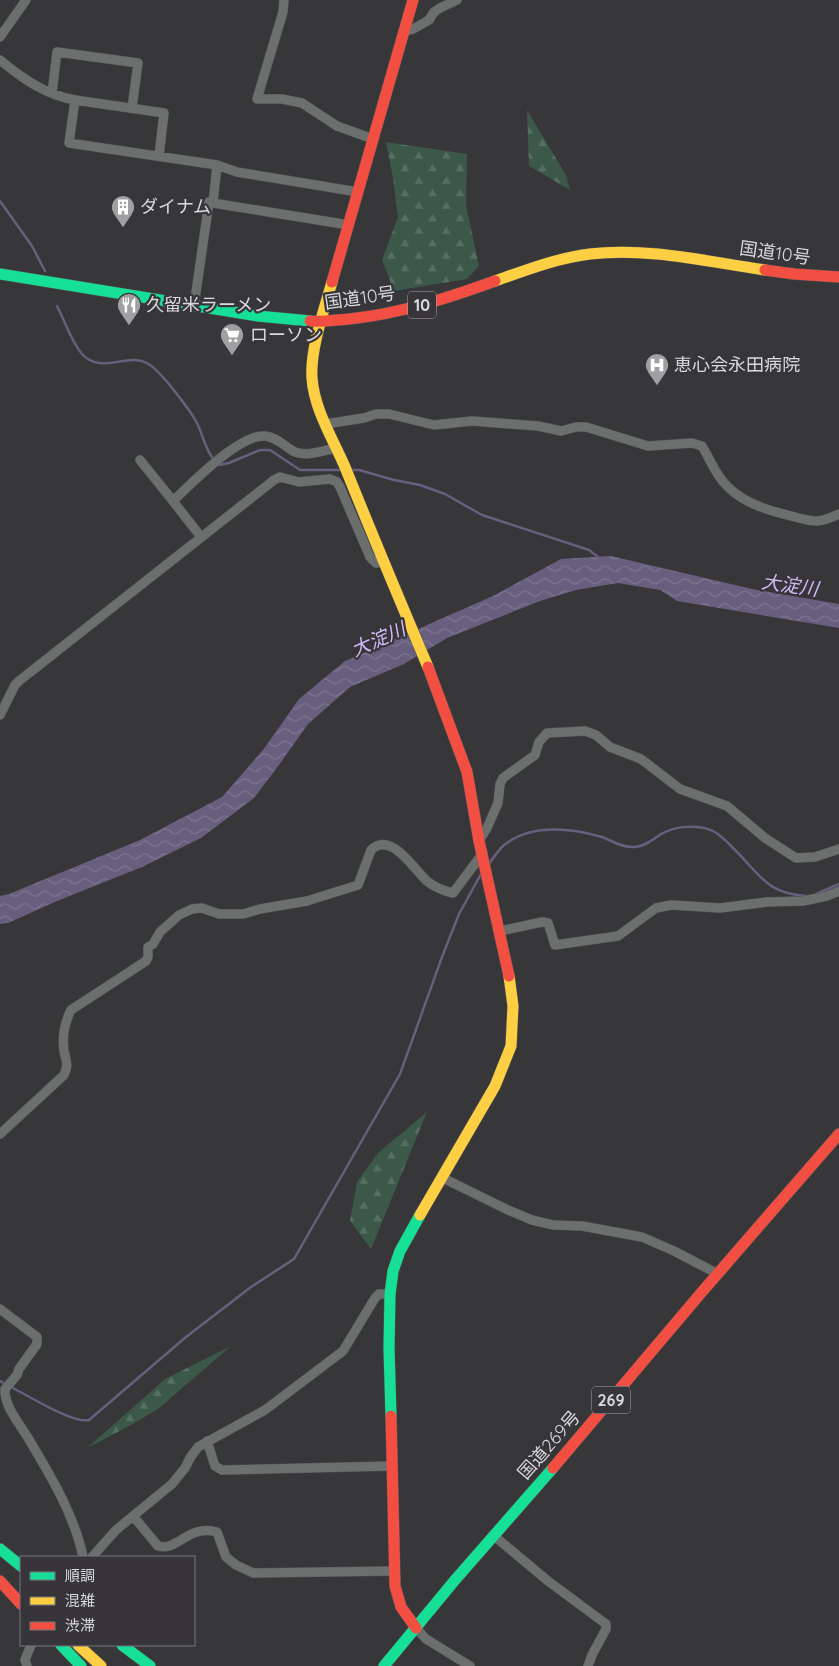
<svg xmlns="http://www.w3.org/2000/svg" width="839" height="1666" font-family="Quicksand,'Noto Sans JP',sans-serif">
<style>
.forest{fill:url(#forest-firs)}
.water{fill:url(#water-waves)}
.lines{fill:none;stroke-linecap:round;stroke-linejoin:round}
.stream{stroke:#685f7e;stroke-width:2.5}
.street-casing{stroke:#545455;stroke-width:10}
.fast-casing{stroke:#545455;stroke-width:12}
.slow-casing{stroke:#545455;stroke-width:12}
.jam-casing{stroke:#545455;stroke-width:12}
.street{stroke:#6b6f6d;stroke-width:9}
.fast{stroke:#16e098;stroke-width:11}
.slow{stroke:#ffcf43;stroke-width:11}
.jam{stroke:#f24e42;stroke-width:11}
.labels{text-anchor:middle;stroke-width:4.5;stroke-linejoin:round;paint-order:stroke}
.shield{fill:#37353a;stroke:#a8a7ab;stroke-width:1}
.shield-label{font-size:16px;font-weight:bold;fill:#d9d8db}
.poi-label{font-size:18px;fill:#d9d8db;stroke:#37353a;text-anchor:start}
.street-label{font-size:18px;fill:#d9d8db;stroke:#37353a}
.water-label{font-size:19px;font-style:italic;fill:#cfbdf8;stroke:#37353a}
</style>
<defs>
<pattern id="forest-firs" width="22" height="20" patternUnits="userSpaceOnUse" patternTransform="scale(1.25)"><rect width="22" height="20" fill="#3b5849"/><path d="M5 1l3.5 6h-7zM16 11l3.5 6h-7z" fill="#576f63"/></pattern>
<pattern id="water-waves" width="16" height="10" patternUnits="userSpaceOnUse" patternTransform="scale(1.25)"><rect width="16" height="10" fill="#685f7e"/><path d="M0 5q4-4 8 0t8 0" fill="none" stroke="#7d7590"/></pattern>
</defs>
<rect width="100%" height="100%" fill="#373639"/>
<path class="forest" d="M527 110 566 175 570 190 529 166Z
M386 142 467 154 466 205 479 266 467 279 394 291 382 260 398 217 393 178Z
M427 1112 371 1249 350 1221 357 1182 378 1153Z
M231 1346 158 1409 131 1425 87 1448 165 1379Z"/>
<path class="water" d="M611 556 752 589 839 604V628L677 601 660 590 618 583 576 590 540 601 447 638 404 664 350 687 308 724 279 765 254 798 201 838 142 867 57 901 8 923 0 924V896L9 894 140 840 222 797 263 750 299 699 345 661 493 596 561 559Z"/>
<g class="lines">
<path class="stream" d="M0 201 32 246 45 271
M57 306C65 321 71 341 82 354 102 376 129 350 150 365 163 374 191 411 198 425 204 439 207 455 219 465L229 463 260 450H270L300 470H341
M349 470H359L394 480 420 485 445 494 482 515 589 550 599 558
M489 864C493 858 498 851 503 846 531 823 570 828 602 837 612 841 623 848 634 847 644 847 654 839 661 834 675 826 698 824 713 831 721 835 727 842 733 848 760 874 765 893 806 896
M816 894 839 884
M0 1381 4 1383
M11 1387C27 1395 73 1424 89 1420L186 1337 251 1287 294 1259 400 1074 442 957 459 914 481 874"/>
<g class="street-casing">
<path id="street" d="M284 0 283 12 257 99H282L302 103 337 126 373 139
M404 31 413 29 429 20 434 12 440 8 457 0
M0 37 26 0
M0 60C23 79 46 95 75 100L69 143 217 165 213 203 349 225
M52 93 57 52 138 63 132 108
M75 100 164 113 159 156
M217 165 237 172 358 192
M194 306 209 202 213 203
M325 424 364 418 376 414H389L434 425 472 421 538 426 561 431 576 427H586L648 446 692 443 702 446C711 461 716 476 729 488 747 505 771 511 795 517 802 519 810 521 817 521 825 521 832 517 839 514
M140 460 173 501
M201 537 173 501C191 484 239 434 265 436 277 437 285 447 295 452 307 457 325 450 337 448
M0 715 15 685 19 681 274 480 280 477 299 482 330 479 337 482 340 487 370 557 376 563 384 562
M479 841 487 828 498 803 500 784 503 778 535 755 539 742 547 733 585 731 596 735 610 747 641 759 680 789 727 806 765 838 796 858 815 857 839 849
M500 931 542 922 548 923 555 945 618 936 656 908 671 905 720 908 767 902 803 901 827 896 839 891
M0 1134 64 1075C69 1063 66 1062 64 1051 62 1037 65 1022 71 1010L146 961 148 957V947L153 944 160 932 179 915 192 909 202 908 219 914H243L260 909 307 901 358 885 371 850C391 830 414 870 428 882 435 887 444 891 453 893L483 853
M441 1177 508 1210 532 1220 553 1225 582 1226 642 1237 674 1251 718 1274
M0 1309 37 1337V1344L19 1369 17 1375 5 1389C4 1408 22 1426 31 1443 52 1478 75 1517 83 1557
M207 1441 215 1466 222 1470 392 1466
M133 1516 158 1546C177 1552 188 1524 217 1532L226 1557 236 1565 253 1573 394 1571
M493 1535 548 1581 606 1624V1629L592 1655 588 1666
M92 1557 116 1530 172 1484 185 1468 190 1458 198 1447 265 1410 343 1351 375 1298 379 1294H390
M416 1628 426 1639 470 1666
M27 1666 25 1660 31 1645"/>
</g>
<g class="fast-casing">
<path id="fast" d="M0 274 258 316 310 321
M391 1416 389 1348 390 1294 393 1271 400 1251 420 1215
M0 1549 21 1566
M61 1645 81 1666
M122 1645 150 1666
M384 1666 455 1580 553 1468"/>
</g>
<g class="slow-casing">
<path id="slow" d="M495 281C526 270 557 258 590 254 648 247 708 262 765 270
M332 282C324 310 310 350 312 378 314 409 333 439 345 467 372 534 400 601 428 667
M420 1215 495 1086 511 1046 513 1006 509 976
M78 1645 101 1666"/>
</g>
<g class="jam-casing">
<path id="jam" d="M765 270 794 274 839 277
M332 282 413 0
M310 321C323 322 335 320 349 319 399 314 448 298 495 281
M428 667 467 772 479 841 509 976
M391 1416 395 1586 401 1607 416 1628
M553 1468 701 1293 839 1134
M0 1581 21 1604"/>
</g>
<use href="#street" class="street"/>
<use href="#fast" class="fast"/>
<use href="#slow" class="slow"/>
<use href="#jam" class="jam"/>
</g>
<defs>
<g id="building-pin" transform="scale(1.25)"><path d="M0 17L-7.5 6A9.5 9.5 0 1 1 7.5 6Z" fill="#a09fa2" stroke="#37353a"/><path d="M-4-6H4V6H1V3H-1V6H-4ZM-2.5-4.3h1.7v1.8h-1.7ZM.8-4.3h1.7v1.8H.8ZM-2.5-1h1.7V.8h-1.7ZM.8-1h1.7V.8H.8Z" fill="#fff"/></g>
<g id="restaurant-pin" transform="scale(1.25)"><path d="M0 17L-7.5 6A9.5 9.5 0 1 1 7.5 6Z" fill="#a09fa2" stroke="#37353a"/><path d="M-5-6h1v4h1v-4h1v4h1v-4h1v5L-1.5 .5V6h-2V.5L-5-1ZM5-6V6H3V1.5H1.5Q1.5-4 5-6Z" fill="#fff"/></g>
<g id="supermarket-pin" transform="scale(1.25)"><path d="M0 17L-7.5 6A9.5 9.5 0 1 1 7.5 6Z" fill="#a09fa2" stroke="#37353a"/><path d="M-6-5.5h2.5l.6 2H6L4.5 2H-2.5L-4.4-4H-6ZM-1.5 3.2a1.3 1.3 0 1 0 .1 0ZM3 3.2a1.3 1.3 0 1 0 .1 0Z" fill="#fff"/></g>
<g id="hospital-pin" transform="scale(1.25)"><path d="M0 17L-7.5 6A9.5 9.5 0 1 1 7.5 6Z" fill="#a09fa2" stroke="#37353a"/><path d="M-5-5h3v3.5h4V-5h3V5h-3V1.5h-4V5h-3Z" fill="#fff"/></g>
</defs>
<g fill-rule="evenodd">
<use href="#building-pin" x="123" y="207"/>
<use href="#restaurant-pin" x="129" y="305"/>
<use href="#supermarket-pin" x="232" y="335"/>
<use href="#hospital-pin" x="657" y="365"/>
</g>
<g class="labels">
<g class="shield">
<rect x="408" y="291.5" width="28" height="27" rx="4"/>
<rect x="592" y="1386.5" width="38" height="27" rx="4"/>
</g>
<g class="shield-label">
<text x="422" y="311">10</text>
<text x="611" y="1406">269</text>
</g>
<g class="poi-label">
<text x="140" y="213">ダイナム</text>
<text x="146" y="311">久留米ラーメン</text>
<text x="250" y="341">ローソン</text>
<text x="674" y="371">恵心会永田病院</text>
</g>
<g class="street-label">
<text transform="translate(775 253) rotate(8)" y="6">国道10号</text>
<text transform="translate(360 298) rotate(-8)" y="6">国道10号</text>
<text transform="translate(549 1445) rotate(-49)" y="6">国道269号</text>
</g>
<g class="water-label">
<text transform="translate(790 585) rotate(8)" y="7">大淀川</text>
<text transform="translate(378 639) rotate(-24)" y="7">大淀川</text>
</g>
</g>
<rect x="20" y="1556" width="175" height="90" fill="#37353a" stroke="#78767a"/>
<rect x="30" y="1572" width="25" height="8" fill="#16e098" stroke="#78767a"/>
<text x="65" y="1581" font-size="15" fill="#d9d8db">順調</text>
<rect x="30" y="1597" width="25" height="8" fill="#ffcf43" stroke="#78767a"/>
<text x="65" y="1606" font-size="15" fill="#d9d8db">混雑</text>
<rect x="30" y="1622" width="25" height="8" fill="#f24e42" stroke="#78767a"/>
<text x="65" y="1631" font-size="15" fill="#d9d8db">渋滞</text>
</svg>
